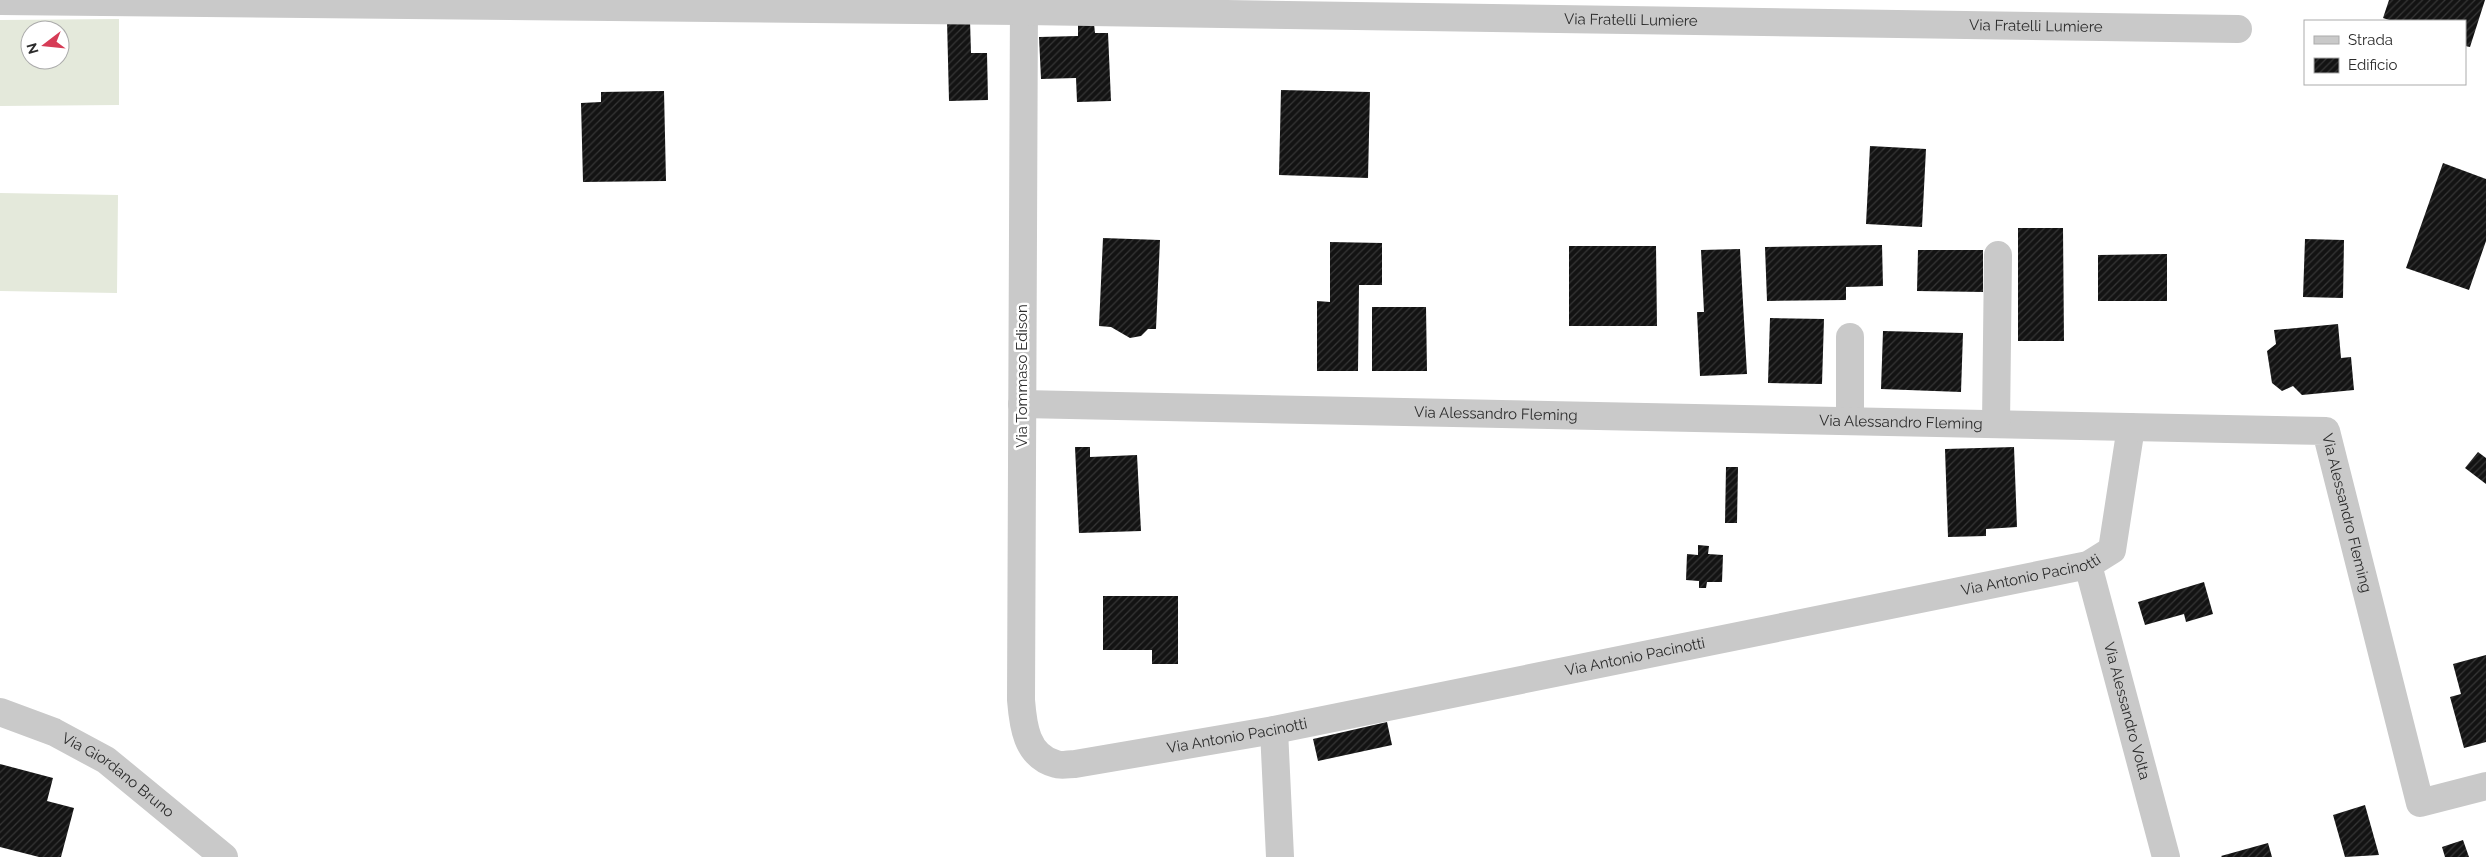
<svg xmlns="http://www.w3.org/2000/svg" width="2486" height="857" font-family="Raleway,sans-serif">
<style>
.pitch{fill:#e4e9db;fill-rule:evenodd}
.building{fill:url(#building-hatch)}
.lines{fill:none;stroke-linecap:round;stroke-linejoin:round}
.minor{stroke:#c9c9c9;stroke-width:28}
.labels{text-anchor:middle;stroke-width:5;stroke-linejoin:round;paint-order:stroke}
.street-label{font-size:15px;fill:#2c2c2c;stroke:#fff}
</style>
<defs>
<pattern id="building-hatch" width="6" height="6" patternUnits="userSpaceOnUse" patternTransform="scale(1.25)"><rect width="6" height="6" fill="#131313"/><path d="M-1 1l2-2M0 6l6-6M5 7l2-2" fill="none" stroke="#363636"/></pattern>
</defs>
<rect width="100%" height="100%" fill="#fff"/>
<path class="pitch" d="M119 19V105L0 106V20ZM30 30H60V60H30Z
M0 193 118 195 117 293 0 291Z"/>
<path class="building" d="M2389 0H2485L2470 47 2465 46V21H2392L2383 18Z
M947 20H970L971 53H987L988 100 949 101Z
M1078 24H1094L1095 33H1108L1111 101 1077 102 1076 78 1041 79 1039 37 1078 36Z
M1281 90 1370 92 1368 178 1279 175Z
M664 91 666 181 583 182 581 103 601 102V92Z
M1870 146 1926 149 1922 227 1866 224Z
M2443 163 2486 179V241L2469 290 2406 268Z
M2018 228H2063L2064 341H2018Z
M1103 238 1160 240 1156 329H1148L1141 336 1130 338 1111 327 1099 326Z
M2305 239 2344 240 2343 298 2303 297Z
M1330 242 1382 243V285H1359L1358 371H1317V301L1330 302Z
M1882 245 1883 286 1846 287V300L1767 301 1765 247Z
M1569 246H1656L1657 326H1569Z
M1740 249 1747 374 1700 376 1697 312H1704L1701 250Z
M1918 250H1983V292L1917 291Z
M2167 254V301H2098V255Z
M1372 307H1426L1427 371H1372Z
M1770 318 1824 319 1822 384 1768 383Z
M2338 324 2341 358 2351 357 2354 390 2302 395 2293 386 2282 391 2272 383 2267 351 2276 344 2274 330Z
M1883 331 1963 333 1961 392 1881 389Z
M1075 447H1090V457L1137 455 1141 531 1079 533Z
M2014 447 2017 527 1986 529V536L1948 537 1945 449Z
M2478 452 2486 458V484L2465 468Z
M1726 467H1738L1737 523H1725Z
M1698 545 1709 546 1708 554 1723 555 1722 582H1707L1706 588H1699V581L1686 580 1687 554 1698 555Z
M2204 582 2213 614 2186 622 2184 614 2145 625 2138 602Z
M1103 596H1178V664H1152V650H1103Z
M2486 655V742L2464 748 2450 697 2461 694 2453 664Z
M1387 722 1392 745 1318 761 1313 739Z
M0 764 53 778 47 801 74 808 61 857H39L0 847Z
M2365 805 2379 855 2345 857 2333 815Z
M2463 840 2469 857H2445L2442 847Z
M2268 843 2272 857H2222L2221 856Z"/>
<g class="lines">
<g class="minor">
<path id="s1" d="M1024 0 1021 700C1023 725 1026 756 1056 764 1061 766 1069 764 1075 764L1274 730 2088 565 2112 550 2131 427"/>
<path id="s2" d="M0 1 1024 11 2238 29"/>
<path d="M1850 337V421"/>
<path id="s3" d="M1022 404 2326 431 2420 803 2486 786"/>
<path d="M1996 424 1998 255"/>
<path id="s4" d="M2088 565 2166 857"/>
<path id="s5" d="M0 712 54 732 106 760 224 857"/>
<path d="M1274 730 1280 857"/>
</g>
</g>
<g class="labels">
<g class="street-label">
<text dy="5" stroke="none"><textPath href="#s2" startOffset="1631">Via Fratelli Lumiere</textPath></text>
<text dy="5" stroke="none"><textPath href="#s2" startOffset="2036">Via Fratelli Lumiere</textPath></text>
<text transform="translate(1022 376) rotate(-90)" y="5">Via Tommaso Edison</text>
<text dy="5" stroke="none"><textPath href="#s3" startOffset="474">Via Alessandro Fleming</textPath></text>
<text dy="5" stroke="none"><textPath href="#s3" startOffset="879">Via Alessandro Fleming</textPath></text>
<text dy="5" stroke="none"><textPath href="#s3" startOffset="1389">Via Alessandro Fleming</textPath></text>
<text dy="5" stroke="none"><textPath href="#s1" startOffset="1772">Via Antonio Pacinotti</textPath></text>
<text dy="5" stroke="none"><textPath href="#s1" startOffset="1368">Via Antonio Pacinotti</textPath></text>
<text dy="5" stroke="none"><textPath href="#s4" startOffset="151">Via Alessandro Volta</textPath></text>
<text dy="5" stroke="none"><textPath href="#s1" startOffset="962">Via Antonio Pacinotti</textPath></text>
<text dy="5" stroke="none"><textPath href="#s5" startOffset="135">Via Giordano Bruno</textPath></text>
</g>
</g>
<rect x="2304" y="20" width="162" height="65" fill="#ffffff" stroke="#ababab"/>
<rect x="2314" y="36" width="25" height="8" fill="#c9c9c9" stroke="#ababab"/>
<text x="2348" y="45" font-size="15" fill="#2c2c2c">Strada</text>
<rect x="2314" y="58" width="25" height="15" fill="url(#building-hatch)" stroke="#ababab"/>
<text x="2348" y="70" font-size="15" fill="#2c2c2c">Edificio</text>
<g transform="translate(45 45) rotate(254)"><circle r="24" fill="#ffffff" stroke="#ababab"/>
<path d="M0-4L9 19L0 12L-9 19Z" fill="#d63c56"/>
<text y="-8" font-size="14" font-weight="bold" text-anchor="middle" fill="#2c2c2c">N</text>
</g>
</svg>
